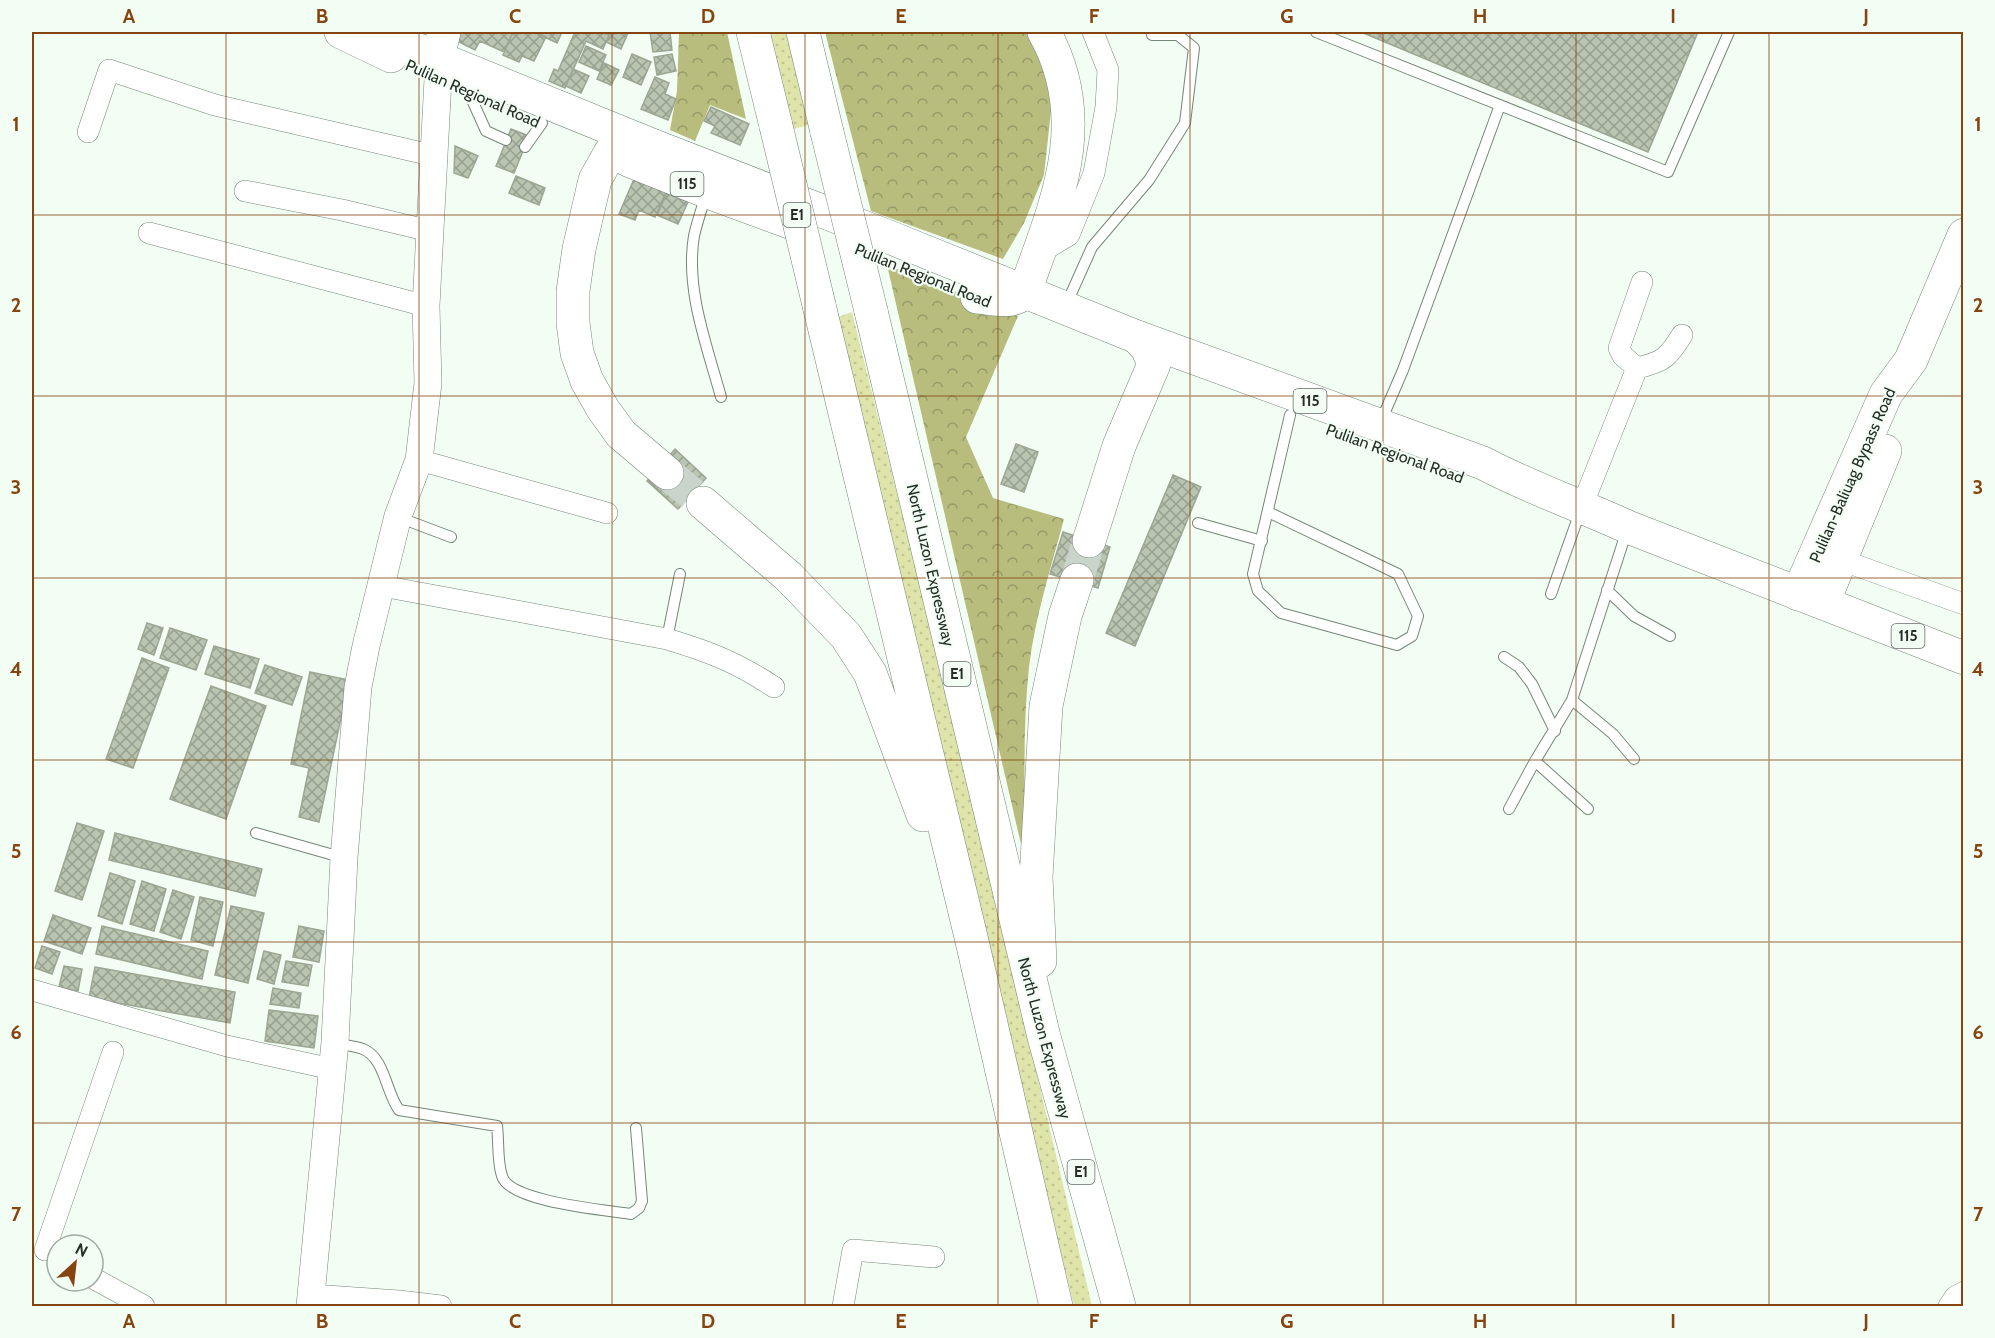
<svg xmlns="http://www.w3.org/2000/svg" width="1995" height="1338" font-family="Cabin,sans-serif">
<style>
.grass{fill:url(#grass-dots)}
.forest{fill:url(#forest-crowns)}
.building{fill:url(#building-cross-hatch);stroke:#9ca693;stroke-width:1.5}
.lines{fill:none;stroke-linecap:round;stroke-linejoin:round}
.motorway-tunnel{stroke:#c9d4cb;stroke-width:33;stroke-dasharray:33 16;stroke-linecap:butt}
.service-casing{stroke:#758778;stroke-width:12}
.minor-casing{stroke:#758778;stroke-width:22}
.tertiary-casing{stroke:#758778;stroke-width:28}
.primary-casing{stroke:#758778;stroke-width:34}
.motorway-casing{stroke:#758778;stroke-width:34}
.service{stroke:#fff;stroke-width:10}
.minor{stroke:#fff;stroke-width:21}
.tertiary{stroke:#fff;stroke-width:27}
.primary{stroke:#fff;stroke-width:33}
.motorway{stroke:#fff;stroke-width:33}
.motorway-bridge-casing{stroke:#758778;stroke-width:34;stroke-linecap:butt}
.motorway-bridge{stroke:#fff;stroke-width:33}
.grid{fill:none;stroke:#864510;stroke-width:1.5;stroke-opacity:0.55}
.labels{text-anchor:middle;stroke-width:4.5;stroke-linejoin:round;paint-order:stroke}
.shield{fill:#f2fef4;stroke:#636c65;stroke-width:1.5}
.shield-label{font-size:15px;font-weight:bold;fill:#262e28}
.street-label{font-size:16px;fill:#262e28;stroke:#f2fef4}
.neatline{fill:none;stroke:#864510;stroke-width:2}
.grid-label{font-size:20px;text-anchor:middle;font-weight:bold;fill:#864510}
</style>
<defs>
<pattern id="grass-dots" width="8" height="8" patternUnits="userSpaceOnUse" patternTransform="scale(1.5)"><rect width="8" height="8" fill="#dfe4aa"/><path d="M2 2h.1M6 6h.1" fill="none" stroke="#bfc492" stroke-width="1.8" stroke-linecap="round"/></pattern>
<pattern id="forest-crowns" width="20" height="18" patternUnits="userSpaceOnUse" patternTransform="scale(1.5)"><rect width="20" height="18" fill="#b8bd7e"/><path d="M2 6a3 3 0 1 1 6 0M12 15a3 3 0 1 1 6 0" fill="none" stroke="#959a67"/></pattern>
<pattern id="building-cross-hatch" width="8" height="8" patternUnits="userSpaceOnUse" patternTransform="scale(1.5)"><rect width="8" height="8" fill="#b9c4b1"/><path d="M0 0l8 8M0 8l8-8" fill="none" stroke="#96a090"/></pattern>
</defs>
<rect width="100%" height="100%" fill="#f2fef4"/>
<path class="grass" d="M770 32H786L808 125 794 129Z
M852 312 939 663 1092 1306H1074L1046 1192 838 317Z"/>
<path class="forest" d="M679 32H727L746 119 710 105 695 141 670 130 677 91Z
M825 32H1031L1046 68 1051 111 1044 175 1024 223 1003 259 871 211Z
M887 265 1018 316 966 437 993 498 1064 519C1051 568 1035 617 1029 667 1022 733 1025 800 1026 866Z"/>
<path class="building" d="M457 32H513L504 52 480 41 475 50 453 39Z
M513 32H534L546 37 534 61 522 56 519 62 503 55Z
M534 32H562L557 43Z
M575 32H602L609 35 603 49 586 41 565 88 549 81 554 69 558 71Z
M611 32 628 33 621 49 606 42Z
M650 32H670L672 50 653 52Z
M1361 32H1698L1648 152Z
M586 46 606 55 599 71 579 62Z
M632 54 651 62 641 85 623 77Z
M672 54 676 71 657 75 654 57Z
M604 63 619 70 611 85 597 79Z
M573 69 589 76 581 93 566 86Z
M655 77 669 83 665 94 676 99 668 120 641 109Z
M711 107 749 124 740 145 711 133 715 126 704 121Z
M511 129 529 136 514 173 496 166Z
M455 146 478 156 468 178 454 173Z
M516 176 545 188 539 205 509 193Z
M634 179 666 192 655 217 639 210 635 220 619 214Z
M667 193 688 202 678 224 657 215Z
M1016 444 1038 452 1024 492 1001 484Z
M675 449 706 478 678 509 647 481Z
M1173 475 1201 487 1135 646 1106 633Z
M1063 532 1110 547 1098 588 1050 574Z
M147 623 163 628 154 655 138 649Z
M170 628 207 640 196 670 160 658Z
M214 646 259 659 250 688 205 674Z
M142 658 169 668 133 768 106 759Z
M265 665 302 677 292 705 255 693Z
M310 672 349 680 319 822 299 817 309 768 291 764Z
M211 686 266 706 226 819 170 799Z
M77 823 104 831 82 900 55 891Z
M115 833 262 869 255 896 109 860Z
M110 873 135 881 122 924 98 916Z
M142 881 166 889 154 931 130 924Z
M173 890 194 897 181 939 160 932Z
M200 897 223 902 213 946 191 940Z
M231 906 264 913 248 983 215 975Z
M53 915 91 928 82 954 44 941Z
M102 926 208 951 202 979 96 954Z
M299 926 324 931 319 962 293 957Z
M42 946 60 952 52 974 35 968Z
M264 951 281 955 274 984 257 979Z
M286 961 312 965 308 986 282 982Z
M64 966 82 969 78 991 59 987Z
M95 967 235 992 230 1023 89 998Z
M273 988 301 993 299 1008 270 1004Z
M269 1010 318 1016 314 1048 265 1041Z"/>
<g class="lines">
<path class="motorway-tunnel" d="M667 473 703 503
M1077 580 1089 541"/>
<g class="service-casing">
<path id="service" d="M1316 32 1668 172 1729 32
M468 91 486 131 506 140
M525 147 542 123
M706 195C702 208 697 222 694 236 685 289 707 346 721 397
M1066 305 1092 247 1149 180 1185 123 1194 48 1178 35H1152
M1381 421 1403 370 1500 105
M1268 512 1398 574 1418 616 1412 636 1397 645 1281 613 1258 591 1253 574 1290 415
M398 517 451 537
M1198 523 1262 541
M1607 590 1634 616 1670 636
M1551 594 1581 509
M667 639 680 574
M1504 657 1519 667 1532 684 1555 731
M1572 700 1613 734 1634 759
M1509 809 1535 761
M1588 809 1535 761 1572 700 1627 530
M256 833 344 858
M335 1043C344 1045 355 1046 363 1049 385 1058 386 1093 399 1110L497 1126C499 1142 497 1161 502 1176 509 1202 606 1210 631 1214L639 1208 642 1201 636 1128"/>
</g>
<g class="minor-casing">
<path id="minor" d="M88 132 109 70 215 105 435 156
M245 191 342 210 430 231
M149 233 426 306
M1039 253 1069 235 1094 173 1106 107 1108 70 1093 32
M1637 368 1623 356 1619 348 1642 282
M419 460 607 513
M1582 506 1637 368C1663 362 1668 358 1682 335
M1841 560 1964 604
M382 586 667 639C710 652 736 662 774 687
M32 990 227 1046 332 1069
M45 1250 113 1052
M93 1278 144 1306
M312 1295 399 1301 441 1306
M843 1306 853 1250 934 1257
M1949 1306 1955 1297 1964 1292"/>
</g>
<g class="tertiary-casing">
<path id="tertiary" d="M310 1306 335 1042 344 858 358 687 366 646 398 516 419 460 428 383 426 306 438 79"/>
</g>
<g class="primary-casing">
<path id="primary" d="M341 32 391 56
M374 32 654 146 889 237 1137 337 1483 463C1530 488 1580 505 1628 527L1964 658
M628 160 708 192 795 224
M1798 594 1886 394 1911 360 1964 235
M1823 603 1885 451"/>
</g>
<g class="motorway-casing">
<path id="motorway" d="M753 32 776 126
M803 32 827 132
M438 57 444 32
M654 146 634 145 610 153 595 180 579 249 573 291V323L577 353 587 381 603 409 621 434 667 473
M977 297C991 298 1015 305 1025 291 1056 204 1094 121 1044 32
M819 305 971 937 1056 1306
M871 311 1044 1037 1119 1306
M703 503 789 577 846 636 870 673 923 815
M1089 541 1119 446 1154 364 1147 348 1137 337
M1040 961 1036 877 1046 706 1065 616 1077 580"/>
</g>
<use href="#service" class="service"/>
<use href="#minor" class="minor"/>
<use href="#tertiary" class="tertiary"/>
<use href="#primary" class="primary"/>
<use href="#motorway" class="motorway"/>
<g class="motorway-bridge-casing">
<path id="motorway-bridge" d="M776 126 819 305
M827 132 871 311"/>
</g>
<use href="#motorway-bridge" class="motorway-bridge"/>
</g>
<path class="grid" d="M226 32V1306M419 32V1306M612 32V1306M805 32V1306M998 32V1306M1190 32V1306M1383 32V1306M1576 32V1306M1769 32V1306M32 215H1964M32 396H1964M32 578H1964M32 760H1964M32 942H1964M32 1123H1964"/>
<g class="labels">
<g class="shield">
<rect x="670.5" y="172" width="33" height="24" rx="4.5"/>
<rect x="783.5" y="203" width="27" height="24" rx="4.5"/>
<rect x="1293.5" y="389" width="33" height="24" rx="4.5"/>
<rect x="1891.5" y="624" width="33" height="24" rx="4.5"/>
<rect x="943.5" y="662" width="27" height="24" rx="4.5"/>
<rect x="1067.5" y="1160" width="27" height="24" rx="4.5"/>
</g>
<g class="shield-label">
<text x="687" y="189">115</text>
<text x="797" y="220">E1</text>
<text x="1310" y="406">115</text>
<text x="1908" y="641">115</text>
<text x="957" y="679">E1</text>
<text x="1081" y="1177">E1</text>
</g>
<g class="street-label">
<text transform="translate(473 93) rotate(24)" y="6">Pulilan Regional Road</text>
<text transform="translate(923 275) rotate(22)" y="6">Pulilan Regional Road</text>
<text transform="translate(1395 453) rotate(20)" y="6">Pulilan Regional Road</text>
<text transform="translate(1852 475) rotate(-66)" y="6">Pulilan-Baliuag Bypass Road</text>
<text transform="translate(931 565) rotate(77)" y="6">North Luzon Expressway</text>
<text transform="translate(1045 1038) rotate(75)" y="6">North Luzon Expressway</text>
</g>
</g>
<rect width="1995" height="1338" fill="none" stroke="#f2fef4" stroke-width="66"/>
<g transform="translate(75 1263) rotate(27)"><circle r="28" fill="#f2fef4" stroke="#a0aba2" stroke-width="1.5"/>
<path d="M0-4.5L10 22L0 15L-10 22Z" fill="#864510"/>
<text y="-9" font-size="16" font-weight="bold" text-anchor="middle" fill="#262e28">N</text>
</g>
<rect x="33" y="33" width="1929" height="1272" class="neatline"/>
<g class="grid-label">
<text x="129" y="23">A</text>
<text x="322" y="23">B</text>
<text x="515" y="23">C</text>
<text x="708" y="23">D</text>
<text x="901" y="23">E</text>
<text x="1094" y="23">F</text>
<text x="1287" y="23">G</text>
<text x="1480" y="23">H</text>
<text x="1673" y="23">I</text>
<text x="1866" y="23">J</text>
<text x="16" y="131">1</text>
<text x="1978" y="131">1</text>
<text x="16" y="312">2</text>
<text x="1978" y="312">2</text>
<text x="16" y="494">3</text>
<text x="1978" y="494">3</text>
<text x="16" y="676">4</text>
<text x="1978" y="676">4</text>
<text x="16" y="858">5</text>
<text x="1978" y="858">5</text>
<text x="16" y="1039">6</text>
<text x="1978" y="1039">6</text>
<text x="16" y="1221">7</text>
<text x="1978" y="1221">7</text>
<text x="129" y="1328">A</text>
<text x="322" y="1328">B</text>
<text x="515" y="1328">C</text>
<text x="708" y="1328">D</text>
<text x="901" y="1328">E</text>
<text x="1094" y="1328">F</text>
<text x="1287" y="1328">G</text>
<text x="1480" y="1328">H</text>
<text x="1673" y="1328">I</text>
<text x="1866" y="1328">J</text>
</g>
</svg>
